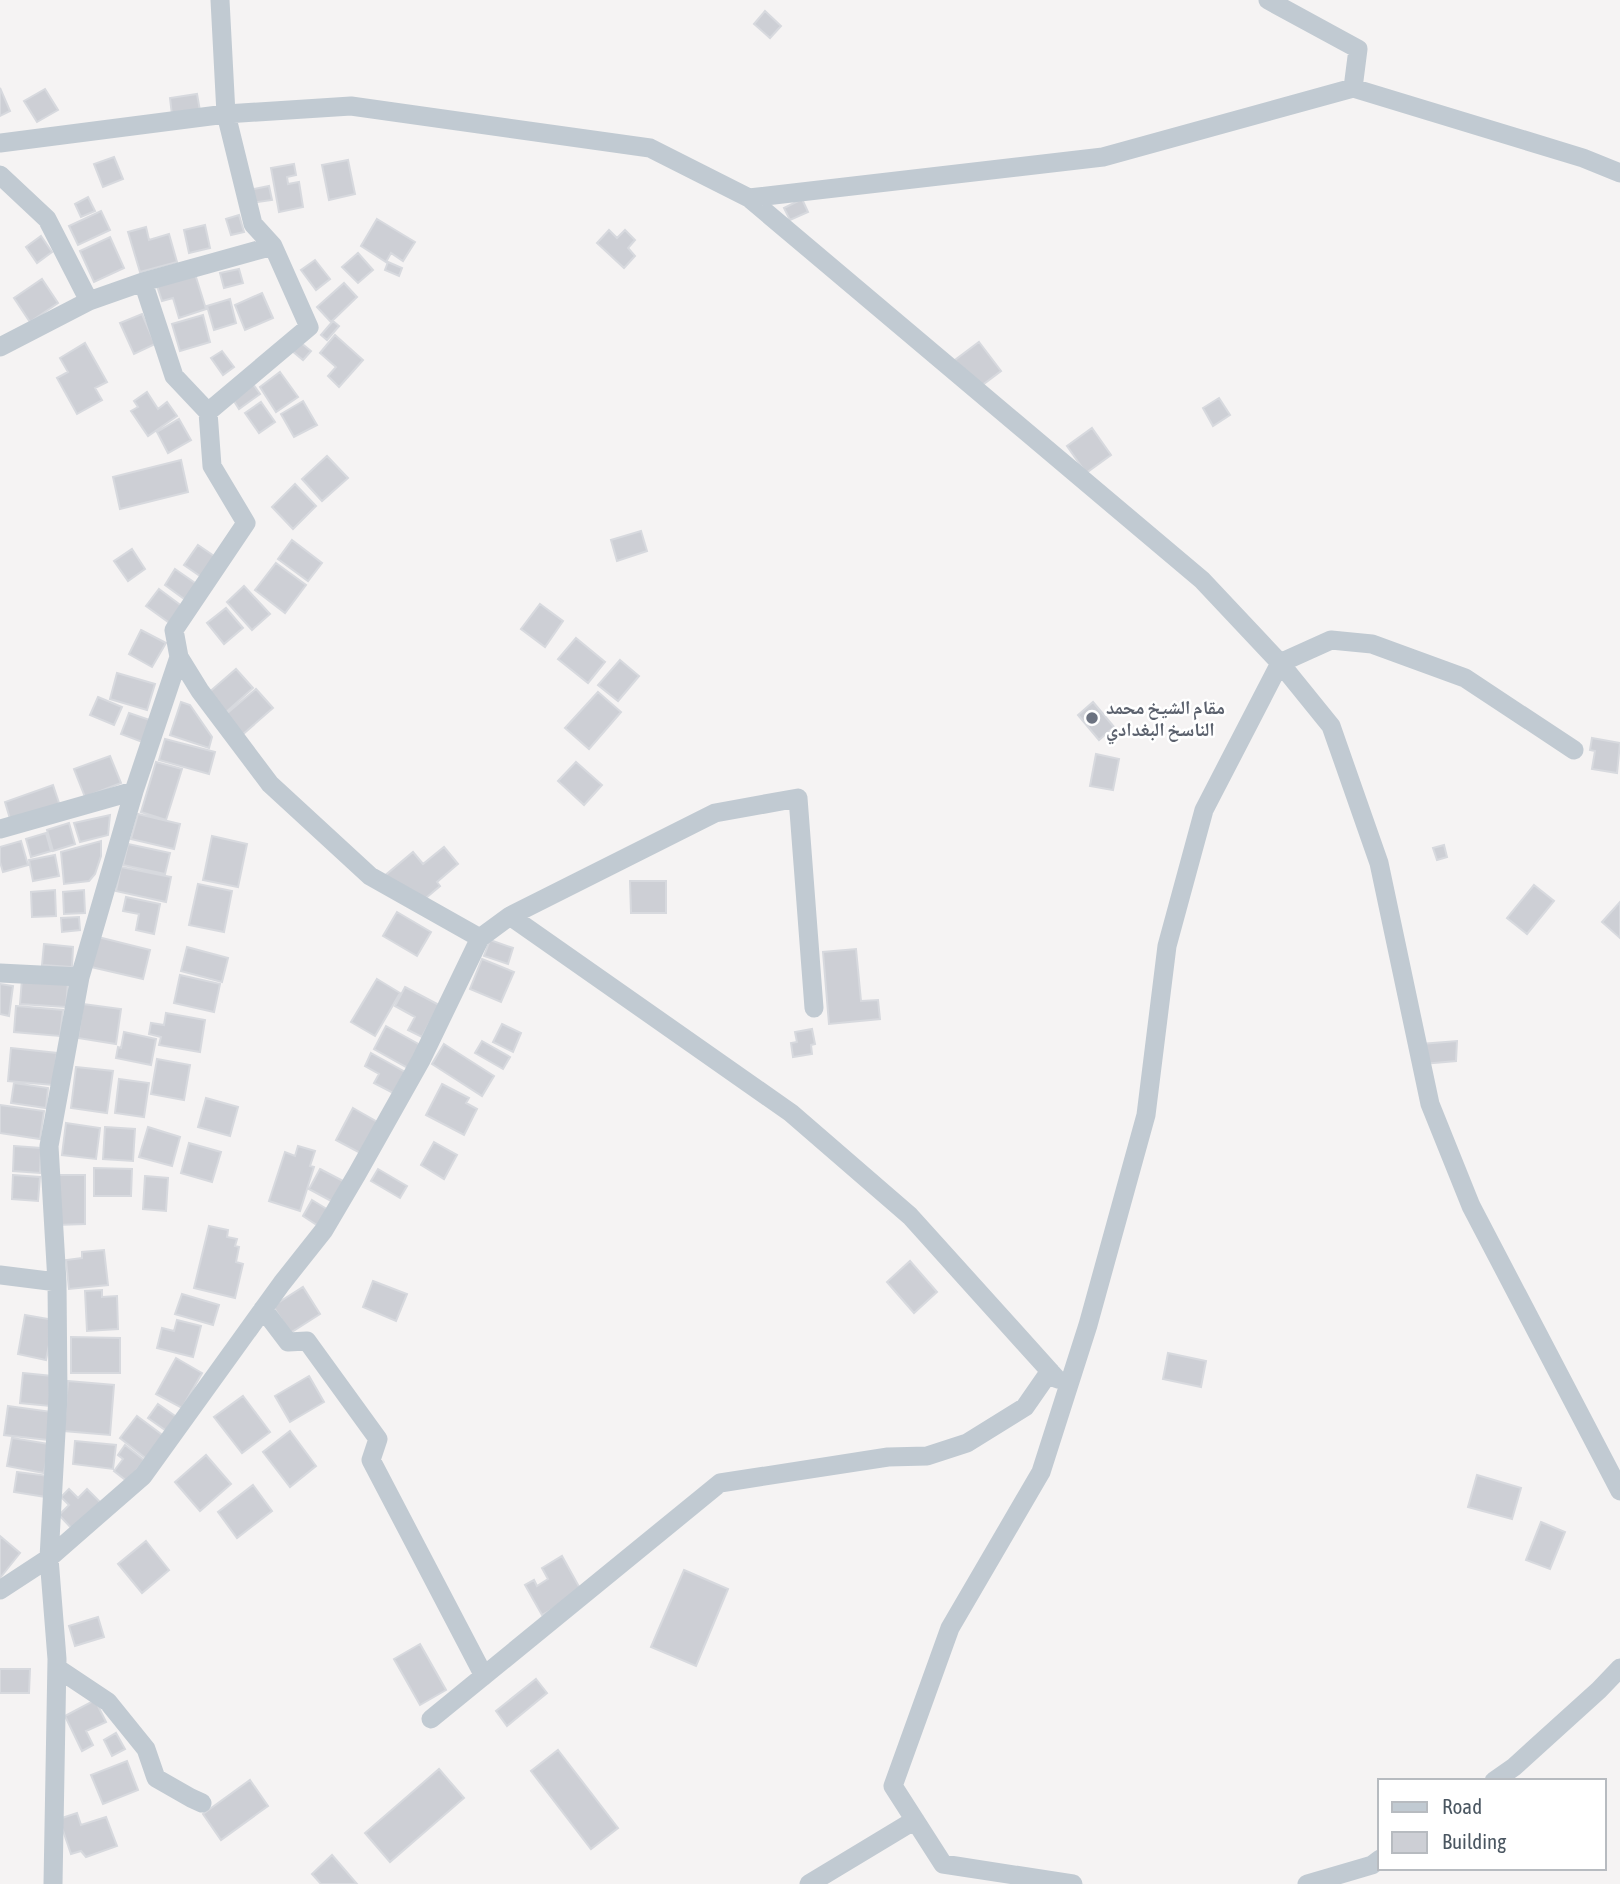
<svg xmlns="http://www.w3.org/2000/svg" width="1620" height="1884" font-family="'Asap Condensed','Noto Naskh Arabic',sans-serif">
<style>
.building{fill:#cdcfd5;stroke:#d7d9de;stroke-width:2}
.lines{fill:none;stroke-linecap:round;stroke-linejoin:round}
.minor{stroke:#c1cad2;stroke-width:19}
.worship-dot{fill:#6b7280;stroke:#fff;stroke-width:2.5}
.labels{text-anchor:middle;stroke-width:5;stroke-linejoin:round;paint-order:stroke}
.worship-label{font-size:19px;font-weight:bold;fill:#5b616d;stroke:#fff;text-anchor:start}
</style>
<rect width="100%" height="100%" fill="#f5f3f3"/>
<path class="building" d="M765 11 781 26 770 38 754 24Z
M0 88 10 111 0 116Z
M45 89 58 110 37 122 24 101Z
M197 94 200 111 172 115 170 98Z
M114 157 123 179 103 187 94 164Z
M348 160 355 194 329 200 322 165Z
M294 164 296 175 287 177 288 184 299 182 303 207 279 212 271 168Z
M269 186 272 200 251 203 249 190Z
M88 197 95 211 81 217 75 204Z
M802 199 808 212 790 220 784 208Z
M101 211 110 230 78 245 69 226Z
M239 215 244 232 231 235 226 219Z
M377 219 415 242 403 261 391 253 386 262 361 246Z
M205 225 210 248 189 253 184 230Z
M146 227 149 240 169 234 177 262 140 272 128 232Z
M609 230 617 238 625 230 635 240 628 248 635 256 624 268 597 243Z
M41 236 52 252 37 263 26 247Z
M110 237 124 268 94 282 80 251Z
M358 253 373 270 358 283 342 267Z
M315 260 330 279 316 290 301 270Z
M388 262 402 268 399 276 385 270Z
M239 269 243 283 224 288 220 273Z
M195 274 206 309 179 318 173 298 162 301 157 286Z
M42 279 58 303 30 322 14 298Z
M344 283 357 297 331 322 317 307Z
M262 293 273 318 245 330 235 305Z
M230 299 236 323 214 330 207 306Z
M142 314 155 344 134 354 120 323Z
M203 315 210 342 180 351 172 324Z
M333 321 339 326 327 340 321 335Z
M335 335 363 360 339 387 328 376 336 367 320 353Z
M300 342 311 351 303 360 292 351Z
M979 342 1001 371 977 389 955 360Z
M85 343 107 382 95 388 102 400 77 414 57 378 68 372 60 358Z
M222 351 234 367 223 375 211 358Z
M280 372 298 397 276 412 260 387Z
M253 384 260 394 239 409 232 398Z
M147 392 158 409 167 402 177 416 148 436 131 411 138 407 134 401Z
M1219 398 1230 415 1213 426 1203 408Z
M303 401 317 425 294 437 281 414Z
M261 402 275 422 259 433 245 413Z
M179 419 191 440 168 453 157 432Z
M1092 428 1111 455 1086 473 1067 446Z
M327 456 348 478 322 501 302 479Z
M181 460 188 492 120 509 113 477Z
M295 484 316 506 293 529 272 507Z
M641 531 647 551 617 561 611 540Z
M292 540 322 563 308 581 278 559Z
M198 545 217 558 203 578 184 565Z
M132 549 145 569 128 581 114 561Z
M276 563 306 585 285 613 255 590Z
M175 569 198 585 187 601 165 585Z
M244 586 270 614 252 630 227 602Z
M159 589 183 607 171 624 146 606Z
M540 604 563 621 545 647 521 629Z
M226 608 243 628 224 644 207 623Z
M141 630 166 643 152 667 129 654Z
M576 638 605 662 588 683 558 659Z
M620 660 639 676 618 701 598 685Z
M236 669 253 688 224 714 207 694Z
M117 673 155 684 147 710 110 699Z
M256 689 273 708 242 735 225 715Z
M598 692 621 712 589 749 565 728Z
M98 697 122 707 114 725 90 715Z
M181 702 190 705 212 737 209 748 170 735Z
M1093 702 1114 727 1099 740 1078 715Z
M129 713 153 721 145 743 121 734Z
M1592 738 1620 743 1617 773 1592 769 1595 751 1590 750Z
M165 739 215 752 209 774 159 760Z
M1096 754 1119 759 1113 790 1090 786Z
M110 756 121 783 85 797 74 769Z
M156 762 182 769 166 820 141 812Z
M576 762 602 785 584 805 558 781Z
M53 785 60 806 11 822 5 802Z
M138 814 180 824 174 849 131 839Z
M110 815 108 835 80 842 74 823Z
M69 823 75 844 53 851 47 830Z
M46 833 51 851 31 857 26 839Z
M212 836 247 844 238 887 203 880Z
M21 841 28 865 3 872 0 862V847Z
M101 841V856L95 874 89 881 64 884 61 852Z
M128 844 170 853 165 874 123 865Z
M1444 845 1447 857 1437 860 1433 848Z
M444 847 458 864 437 882 440 886 420 903 382 878 413 852 423 864Z
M55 855 59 876 33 881 29 860Z
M121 867 171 877 166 902 116 891Z
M630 881H666V913H631Z
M198 884 232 891 224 932 189 925Z
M1534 885 1554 901 1527 934 1507 918Z
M55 890 56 916 32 917 31 892Z
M84 890 85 913 64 914 63 892Z
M126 897 160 904 154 934 136 930 139 914 123 911Z
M1620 902V938L1602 922Z
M397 912 431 932 417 956 383 936Z
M79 917 80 930 62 932 61 918Z
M98 937 150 950 143 979 91 967Z
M490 940 513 948 508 964 484 956Z
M44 944 73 947 72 967 42 965Z
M187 947 228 958 222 982 181 971Z
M856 949 861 1001 878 1000 880 1019 829 1024 823 952Z
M482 959 514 972 501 1002 470 989Z
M180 975 220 984 214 1012 174 1003Z
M22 979 68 982 66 1007 20 1004Z
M377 979 400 993 375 1036 351 1022Z
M0 984 13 986 9 1016 0 1014Z
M405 987 439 1005 422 1037 408 1030 415 1017 395 1006Z
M83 1004 121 1009 116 1044 78 1038Z
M16 1006 63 1010 60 1036 14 1032Z
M166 1013 205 1020 200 1052 159 1045 161 1037 149 1034 151 1023 164 1025Z
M502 1024 521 1033 513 1052 493 1042Z
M386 1026 420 1045 408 1068 374 1049Z
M812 1029 815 1044 811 1045 812 1054 793 1057 791 1043 797 1042 795 1032Z
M124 1032 156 1039 151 1065 116 1058 118 1047 121 1048Z
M482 1041 510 1057 503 1069 475 1053Z
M1457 1041 1456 1061 1423 1064 1421 1044Z
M444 1044 494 1076 482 1096 432 1064Z
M11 1048 57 1053 53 1085 8 1081Z
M371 1053 405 1072 393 1093 374 1083 379 1074 365 1066Z
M157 1059 190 1065 184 1100 151 1094Z
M76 1067 113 1071 107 1113 71 1108Z
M119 1079 149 1083 144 1117 115 1113Z
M14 1083 48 1088 46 1108 11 1103Z
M442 1084 469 1098 466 1103 477 1109 464 1135 426 1115Z
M206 1098 238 1107 230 1136 198 1127Z
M0 1105 44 1111 40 1139 0 1133Z
M353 1108 379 1123 362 1154 336 1140Z
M66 1123 100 1128 96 1159 62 1155Z
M105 1127 135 1129 133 1161 103 1159Z
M148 1127 180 1137 172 1166 139 1157Z
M434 1142 457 1155 444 1179 421 1165Z
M189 1143 221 1152 212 1182 181 1173Z
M14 1146 41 1148 40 1173 13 1171Z
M298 1146 315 1151 310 1166 314 1167 300 1211 269 1201 285 1152 295 1156Z
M94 1168 132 1169 131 1196H94Z
M320 1169 345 1182 335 1203 309 1189Z
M378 1169 407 1186 400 1198 371 1181Z
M13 1175 40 1177 38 1201 12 1199Z
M56 1175H85V1224L56 1225Z
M145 1176 168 1178 166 1211 143 1209Z
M312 1200 330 1211 320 1227 303 1216Z
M209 1226 228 1230 227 1237 237 1239 235 1246 239 1247 236 1262 243 1264 235 1298 194 1288Z
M104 1250 108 1285 69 1289 66 1260 82 1258V1252Z
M910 1261 937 1292 914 1313 887 1282Z
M373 1281 407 1294 396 1321 363 1307Z
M303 1287 320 1314 290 1333 273 1306Z
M102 1290V1297L117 1296 118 1329 87 1331 85 1291Z
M182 1294 219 1305 213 1325 175 1314Z
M25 1315 54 1320 46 1360 18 1354Z
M177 1320 201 1326 193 1357 157 1348 162 1328 174 1331Z
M71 1337 120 1338V1373H71Z
M1168 1353 1206 1361 1201 1387 1163 1379Z
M176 1358 202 1373 182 1408 156 1394Z
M23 1373 52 1376 50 1406 20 1403Z
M309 1376 324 1402 290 1422 275 1396Z
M68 1381 114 1385 110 1435 64 1431Z
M243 1396 270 1432 242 1453 214 1417Z
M158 1404 178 1418 168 1432 148 1418Z
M8 1406 52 1412 48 1440 4 1435Z
M137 1416 165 1437 148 1460 120 1438Z
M290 1431 316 1466 290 1487 263 1452Z
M12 1438 49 1444 44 1473 7 1466Z
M75 1441 116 1445 113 1469 73 1464Z
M125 1445 144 1460 128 1482 114 1471 123 1459 118 1455Z
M206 1455 231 1484 200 1511 175 1482Z
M17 1472 49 1476 46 1497 14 1492Z
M1477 1475 1521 1488 1512 1519 1468 1507Z
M253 1485 272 1511 237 1538 218 1512Z
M69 1489 78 1498 87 1489 104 1506 76 1533 59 1515 69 1505 61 1497Z
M1541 1522 1565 1532 1550 1569 1526 1560Z
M0 1536 20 1553 0 1578Z
M146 1541 169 1570 142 1593 118 1564Z
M562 1556 582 1592 542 1615 525 1585 534 1580 537 1586 548 1579 542 1568Z
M684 1570 728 1589 696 1666 651 1647Z
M98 1617 104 1637 75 1646 69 1626Z
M420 1644 446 1690 420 1705 394 1659Z
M0 1669H30L29 1693H0Z
M536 1679 547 1693 507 1726 496 1711Z
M95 1700 106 1722 86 1731 93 1745 82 1751 65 1716Z
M116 1733 125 1749 112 1756 104 1740Z
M558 1750 618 1828 591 1849 531 1771Z
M127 1761 138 1790 103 1804 91 1775Z
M439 1769 464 1798 390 1862 365 1833Z
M250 1780 268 1806 221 1840 203 1814Z
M77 1813 81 1825 106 1817 117 1846 86 1857 81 1851 71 1854 59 1819Z
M332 1855 357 1884H321L312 1874Z"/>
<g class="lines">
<path class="minor" d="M1268 0 1358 49 1353 88
M0 143 226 114 351 106 650 148 749 198 1202 580 1280 663 1331 726 1379 863 1430 1104 1471 1206 1620 1491
M0 175 47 219 89 301 143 282 273 246
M749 198 1103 157 1353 88 1583 158 1620 173
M143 282 174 376 208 412
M0 347 89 301
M179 657 200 691 270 784 370 876 480 938
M0 829 134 791
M510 916 791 1113 910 1216 1057 1379
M0 973 80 977
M0 1275 57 1282
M263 1309 288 1342 307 1341 378 1439 371 1460 484 1676
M0 1590 49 1558 143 1476 282 1283 324 1230 357 1174 421 1060 480 938 510 916 715 813 798 798 814 1008
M57 1668 108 1702 146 1749 156 1778 191 1798 202 1803
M431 1719 720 1483 888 1457 927 1456 967 1443 1025 1407 1050 1371
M1494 1781 1514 1767 1599 1690 1620 1668
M53 1884 57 1659 49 1558 58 1396 57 1282 49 1146 80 977 134 791 179 657 174 630 246 523 212 466 208 412 309 327 273 246 253 224 226 114 220 0
M809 1884 915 1820
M1073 1884 943 1864 893 1786 950 1628 1041 1472 1088 1325 1146 1115 1167 946 1204 810 1280 663 1331 640 1372 644 1465 678 1574 750
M1307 1884 1372 1865 1380 1859"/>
</g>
<circle class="worship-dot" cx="1092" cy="718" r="7"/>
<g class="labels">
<g class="worship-label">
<text x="1106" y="714">مقام الشيخ محمد<tspan x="1106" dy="22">الناسخ البغدادي</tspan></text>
</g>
</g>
<rect x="1378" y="1779" width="228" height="91" fill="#ffffff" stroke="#b7bbc0" stroke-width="2"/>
<rect x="1392" y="1802" width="35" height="10" fill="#c1cad2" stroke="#b7bbc0" stroke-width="2"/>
<text x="1442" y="1814" font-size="21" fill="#4a5661">Road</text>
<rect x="1392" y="1832" width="35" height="21" fill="#cdcfd5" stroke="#b7bbc0" stroke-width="2"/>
<text x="1442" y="1849" font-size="21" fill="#4a5661">Building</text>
</svg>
